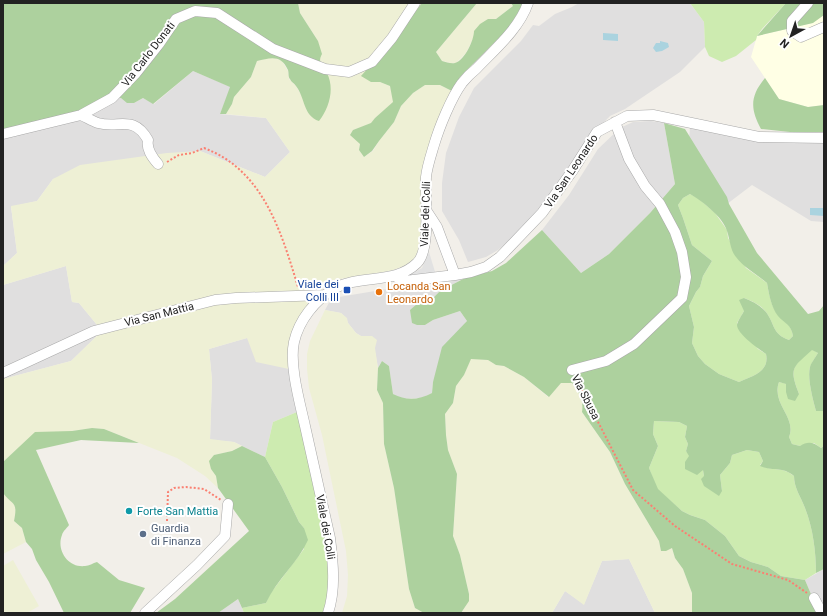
<svg xmlns="http://www.w3.org/2000/svg" width="827" height="616" font-family="Roboto,sans-serif">
<style>
.residential{fill:#e0dfdf}
.education{fill:#ffffe5}
.farmland{fill:#eef0d5}
.grass{fill:#cdebb0}
.forest{fill:#add19e;fill-rule:evenodd}
.parking{fill:#e2e2e2}
.water{fill:#aad3df}
.lines{fill:none;stroke-linecap:round;stroke-linejoin:round}
.minor-casing{stroke:#a9a9a9;stroke-width:11}
.path{stroke:#fa8072;stroke-width:2;stroke-dasharray:2 2;stroke-linecap:butt}
.minor{stroke:#fff;stroke-width:10}
.transit-dot{fill:#1a4fb4;stroke:#fff;stroke-width:1.5}
.food-dot{fill:#e8710a;stroke:#fff;stroke-width:1.5}
.culture-dot{fill:#0f9aa8;stroke:#fff;stroke-width:1.5}
.service-dot{fill:#5c6f8a;stroke:#fff;stroke-width:1.5}
.labels{text-anchor:middle;stroke-width:4;stroke-linejoin:round;paint-order:stroke}
.street-label{font-size:11px;fill:#222;stroke:#fff}
.transit-label{font-size:11px;fill:#164399;stroke:#fff;text-anchor:end}
.food-label{font-size:11px;fill:#c56008;stroke:#fff;text-anchor:start}
.culture-label{font-size:11px;fill:#0d838f;stroke:#fff;text-anchor:start}
.service-label{font-size:11px;fill:#4e5e75;stroke:#fff;text-anchor:start}
</style>
<rect width="100%" height="100%" fill="#f2efe9"/>
<path class="residential" d="M579 3H690L704 22 705 47 680 72 625 109 610 116 586 141 575 159 539 209 518 233 498 250 486 257 468 262 459 240 442 211V183L446 153 459 117 474 88 521 41 533 25 539 26 555 14 572 7Z
M193 71 231 87 220 114 266 118 290 152 265 177 200 151 53 179 37 201 11 207 17 253 3 266V132L112 97 121 98 134 103 143 98 154 104Z
M651 121 664 123 675 184 650 213 609 254 581 273 542 230 569 195 598 149 620 128 633 122Z
M690 128 758 140 824 141V222L811 221 752 185 710 217 685 185Z
M66 266 72 302 79 303 102 331 71 361 3 379V285Z
M465 278 440 291 429 302 417 304 425 325 433 320 460 311 467 321 460 330 433 382 432 393 422 398 401 399 393 394 389 366 382 361 378 368 372 336H361L356 333 348 323 346 318 341 313 325 310 331 299 333 298 393 288 406 291 413 290Z
M247 338 289 369 297 412 273 422 265 457 234 442 210 440 212 380 209 349Z
M629 559 655 613H552L565 591 584 604 602 561Z
M824 569V613H819L805 580Z
M238 599 244 613H218Z"/>
<path class="education" d="M824 15V105L808 107 779 99 751 57 757 36 812 23Z"/>
<path class="farmland" d="M298 3H422L371 82H380L390 86 394 102 375 118 372 123 353 130 355 138 360 144 359 150 364 157 373 151 379 141 394 122 401 106 413 93 425 85H440L452 91 434 132 420 253 410 264 390 271 327 281 317 287 298 322 289 369 256 362 247 338 209 349 212 380 210 439 234 442 242 446 232 451 214 455 211 469 216 476 218 488 205 476 177 458 104 429 92 428 72 431 24 443 3 462V379L71 361 102 331 79 303 72 302 66 266 3 285V266L17 253 11 206 37 201 53 179 80 165 167 153 200 151 265 177 290 152 266 118 226 114 232 104 234 97 251 77 257 61 273 57 282 61 288 71 289 79 296 86 304 100 307 111 320 63V58L318 41 300 13Z
M477 3H511L513 6 496 19H488L474 37 466 53 456 63H450L442 61 436 52Z
M325 310 341 313 347 318 348 323 356 333 361 336H372L377 340 375 348 378 368 377 390 383 403 384 444 394 488 409 589 415 608 424 613H342L347 596 348 575 346 551 322 435 309 388 307 369V354L310 341Z
M471 358 488 360 496 365 504 366 524 377 548 397 561 383H572L578 391 583 403 582 412 610 452 625 484 659 541 661 551 672 548 675 558 683 569 692 593V613H655L629 559 602 561 584 605 565 591 552 613H461L466 606 469 594 460 555 453 536 457 474 448 450 446 435 445 414 453 403 456 386 464 375Z
M3 493 14 504 16 511 14 521 22 528 26 542 3 554Z
M13 560 39 606 27 613H3V566Z"/>
<path class="grass" d="M690 3H786L762 29 757 36 756 40 736 56 722 62 709 56 705 47 704 22Z
M690 194 699 199 715 213 727 230 728 238 746 268 767 283C769 294 771 307 779 316 786 324 791 324 793 336L789 340C772 334 775 324 766 312 761 305 752 301 744 298V311L737 323 758 349 766 354C770 372 752 376 739 382L719 374 705 364 698 356 692 343 694 327 689 306 696 292 700 287 703 276 712 261 692 245 683 218 678 205 683 198Z
M811 349 818 353C815 358 812 362 810 367 807 378 813 400 816 411H824V446L821 448 814 443 800 446 792 444 789 437C797 417 771 404 779 382L787 384 786 392 799 394C789 368 792 368 811 349Z
M297 412 329 553C330 571 331 596 323 613H244L242 608 266 603 270 594 304 549V528L299 522 282 487 265 457 273 422Z
M654 421 679 422 687 426 685 437 688 444 686 451 703 470 704 476 722 491 720 475 730 463 732 455 747 450 759 452 763 461 760 465C773 472 782 466 794 476 794 488 801 497 805 508 813 528 816 552 816 573L805 580 781 576 768 567 751 562 739 556 725 536 705 520 690 515 682 511 657 489 649 468 658 446 653 434Z"/>
<path class="forest" d="M3 3H298L300 13 318 41 322 54C317 63 323 65 327 73 335 89 329 108 319 121 303 116 305 97 296 86 294 83 291 82 290 79 288 77 289 73 288 70 281 54 270 58 257 61L251 77 234 97 232 104 226 114H220L230 87 193 71 153 104 143 98 134 103H127L121 98 112 97 85 115 3 132Z
M422 3H477L436 52 442 61C446 62 451 64 455 63 465 60 474 40 474 31L480 24 488 19H496L513 6 511 3H524L508 29 460 77 452 91 440 85H425L413 93 401 106 394 122 379 141 372 151 364 157 359 150 360 144 350 135 353 130 371 123 375 118 393 102 390 86 380 82H371L361 76 388 46Z
M786 3H824V15L813 23 757 36Z
M765 78 779 99 808 107 824 105V132H790L761 129C750 109 750 96 765 78Z
M664 123 685 129 727 197 729 204 757 253 808 314 819 311 824 305V411H816C813 400 807 378 810 367 811 363 815 358 818 353L812 350C792 368 789 368 799 394L795 401 788 399 786 392V384L779 382C771 404 797 417 789 437L792 444 800 446C808 441 813 442 821 448L824 446V569L816 573C816 552 813 528 805 508 801 497 794 488 794 476 782 466 773 472 760 466L763 461 759 452 747 450 732 455 730 463 720 475 722 491 719 496 704 486 701 479 704 476 703 470 697 475 685 469V462L689 456 686 451 688 444 685 437 687 426 679 422 654 421 653 434 658 446 649 468 658 489 682 511 690 515 705 520 725 536 739 556 751 562 768 567 781 576 805 580 819 613H692V593L683 569 675 558 672 548 666 551H661L659 541 625 484 610 452 582 412C584 400 579 392 572 383H561L549 397 524 377 504 366 496 365 488 360 471 359 464 375 456 386 453 403 445 414 446 435 448 450 457 474 453 536 460 555 469 594V601L461 613H424L415 608 409 589 394 488 384 444 383 403 377 390 378 368 382 361 389 366 393 394C406 401 419 400 432 393L433 382 442 347 467 321 460 311 433 320 425 325H417L412 323 410 310 417 304 429 302 440 291 465 278 492 271 506 263 542 230 581 273 609 254 650 213 675 184ZM690 194C702 201 723 217 727 231 730 239 730 250 736 257 744 268 757 274 767 283 769 294 771 307 778 316 785 324 791 324 793 336L789 340C772 334 775 324 766 312 760 305 752 301 744 298L739 300 744 311C742 315 738 320 737 325 737 334 759 349 766 354 770 372 752 376 739 382L719 374 705 364 698 356 692 343 694 327 689 306 696 292 700 287 703 276 712 261 692 245 683 218 678 205 683 198Z
M92 428 104 429 139 443 81 440 36 450 69 525C67 528 63 531 62 535 56 550 68 568 85 566 89 566 93 563 97 562L119 580 145 588 130 613H64L49 582 36 560 32 549 26 542 22 528 14 521C18 501 13 506 3 493V462L35 432 72 431Z
M242 446 265 457 282 487 299 522 304 528 308 540C298 563 276 580 266 603L242 608 238 599 218 613H156L175 599 249 531 218 488 216 476 211 469 209 461 214 455 232 451Z"/>
<path class="parking" d="M429 252 436 275 411 279 410 275 422 268Z"/>
<path class="water" d="M603 33 618 34V41L603 40Z
M660 41 668 43 669 47 662 51 656 52 653 48 656 43H660Z
M810 208H824V216L810 215Z"/>
<g class="lines">
<g class="minor-casing">
<path id="minor" d="M808 3 792 21V31L801 37 824 27
M81 115C86 117 92 121 98 123 119 129 133 114 148 140 146 149 152 157 158 164
M3 134 81 115 112 98 136 73 159 44 176 19 195 11 217 13 273 49 325 69 349 72 372 62 392 38 415 3
M426 210 437 227 455 275
M394 276 405 281 455 275 471 272 486 267 500 257 542 213 573 170 597 132 627 116 653 115 759 137 824 138
M572 370 606 361 634 344 682 298 686 277 682 252 675 232 660 204 645 186 629 159 615 122
M3 373 94 331 215 300 236 298 324 295
M814 598 822 613
M145 613 197 565 225 536 228 504
M328 613C336 589 333 562 330 538 322 501 313 463 305 426 300 403 289 365 294 342 299 320 315 300 334 289 359 274 395 285 417 263 431 250 425 197 426 177 427 167 431 155 434 145 439 128 451 98 462 83 466 78 471 73 476 69 495 49 519 29 528 3"/>
</g>
<path class="path" d="M167 162 179 155 192 153 204 148C263 170 281 231 298 287
M576 379 633 490 675 526 732 564 788 580 807 593
M167 521 168 492 174 488 186 487 204 489 221 500"/>
<use href="#minor" class="minor"/>
</g>
<rect class="transit-dot" x="343" y="286" width="8" height="8" rx="2"/>
<circle class="food-dot" cx="379" cy="292" r="4"/>
<circle class="culture-dot" cx="129" cy="511" r="4"/>
<circle class="service-dot" cx="143" cy="534" r="4"/>
<g class="labels">
<g class="street-label">
<text transform="translate(148 54) rotate(-52)" y="4">Via Carlo Donati</text>
<text transform="translate(571 171) rotate(-56)" y="4">Via San Leonardo</text>
<text transform="translate(425 214) rotate(-88)" y="4">Viale dei Colli</text>
<text transform="translate(159 314) rotate(-14)" y="4">Via San Mattia</text>
<text transform="translate(586 397) rotate(63)" y="4">Via Sbusa</text>
<text transform="translate(326 527) rotate(80)" y="4">Viale dei Colli</text>
</g>
<g class="transit-label">
<text x="339" y="288">Viale dei<tspan x="339" dy="13">Colli III</tspan></text>
</g>
<g class="food-label">
<text x="387" y="290">Locanda San<tspan x="387" dy="13">Leonardo</tspan></text>
</g>
<g class="culture-label">
<text x="137" y="515">Forte San Mattia</text>
</g>
<g class="service-label">
<text x="151" y="532">Guardia<tspan x="151" dy="13">di Finanza</tspan></text>
</g>
</g>
<rect width="827" height="616" fill="none" stroke="#222222" stroke-width="8"/>
<g transform="translate(791 36) rotate(220)" stroke="#ffffff" stroke-width="3" paint-order="stroke">
<path d="M0-3L7 15L0 10L-7 15Z" fill="#222222"/>
<text y="-6" font-size="11" font-weight="bold" text-anchor="middle" fill="#222222">N</text>
</g>
</svg>
